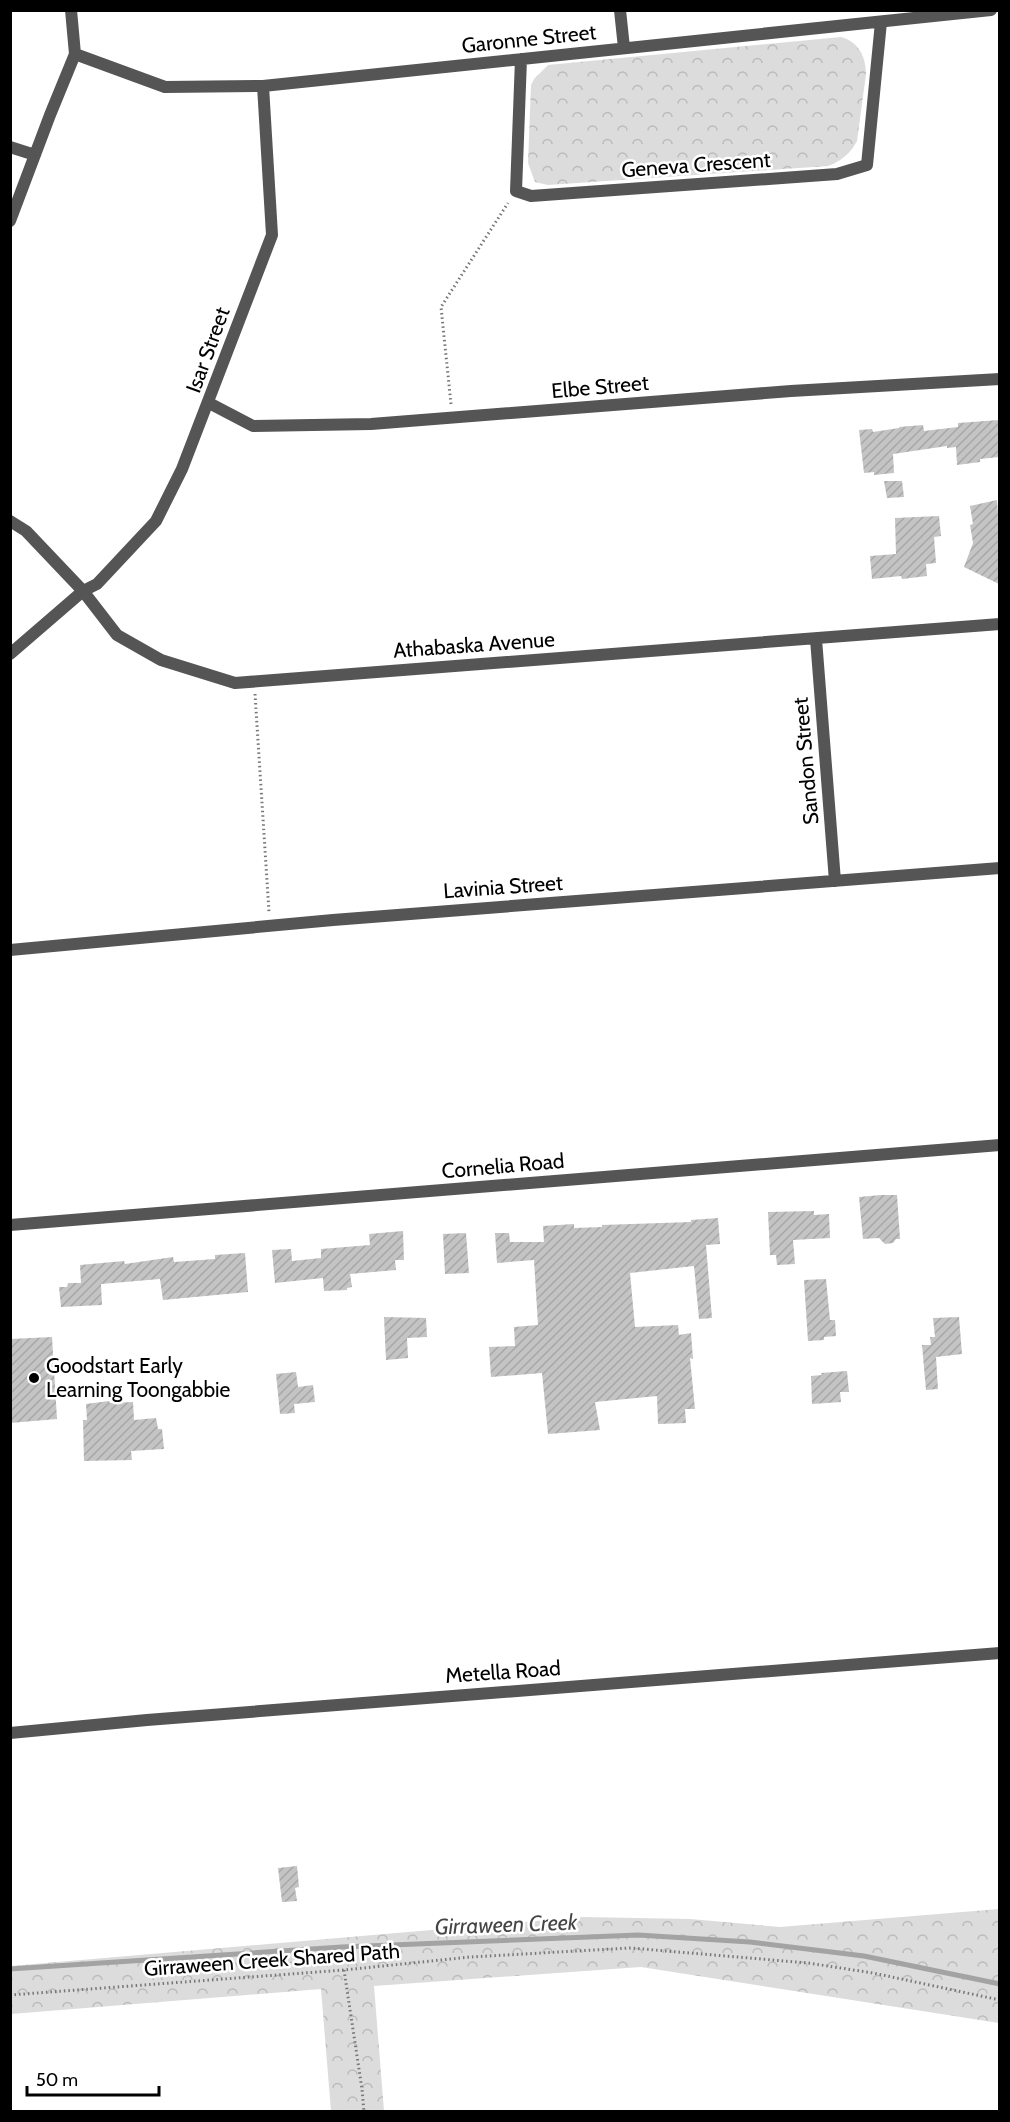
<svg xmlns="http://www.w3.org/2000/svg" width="1010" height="2122" font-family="Cabin,sans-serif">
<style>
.forest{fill:url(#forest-crowns)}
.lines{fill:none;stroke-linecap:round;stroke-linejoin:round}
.stream{stroke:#a3a3a3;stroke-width:5}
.building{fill:url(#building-hatch)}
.path{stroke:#777;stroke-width:3;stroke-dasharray:1.5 3;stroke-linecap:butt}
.minor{stroke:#555;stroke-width:12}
.tertiary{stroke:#555;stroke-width:12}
.poi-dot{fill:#000;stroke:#fff;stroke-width:2}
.labels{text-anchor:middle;stroke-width:5;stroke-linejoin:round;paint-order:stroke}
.street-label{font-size:21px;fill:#000;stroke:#fff}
.poi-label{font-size:21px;fill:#000;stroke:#fff;text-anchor:start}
.water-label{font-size:22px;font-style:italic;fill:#444;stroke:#fff}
</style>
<defs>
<pattern id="forest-crowns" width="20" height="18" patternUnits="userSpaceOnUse" patternTransform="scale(1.5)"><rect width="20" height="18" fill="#dcdcdc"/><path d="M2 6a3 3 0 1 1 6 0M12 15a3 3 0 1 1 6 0" fill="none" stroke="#bbb"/></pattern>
<pattern id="building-hatch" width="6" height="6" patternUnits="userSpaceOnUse" patternTransform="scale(1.5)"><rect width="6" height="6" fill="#c4c4c4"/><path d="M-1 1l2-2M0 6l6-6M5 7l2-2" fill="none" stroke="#a7a7a7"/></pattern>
</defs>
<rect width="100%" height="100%" fill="#fff"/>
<path class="forest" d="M841 37C859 42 866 57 866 74L857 141C851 153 840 162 828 166L548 185 535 182 528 163 531 85 534 79 548 65Z
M999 1909V2023L641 1967 374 1986 384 2111H331L321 1989 11 2014V1966L583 1917 690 1919 780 1927Z"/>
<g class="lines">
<path class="stream" d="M10 1969 342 1947 638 1935 750 1942 864 1956 1000 1984"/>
</g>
<path class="building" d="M999 420V457L980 459V462L957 465 956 447 947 448V446L893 454 894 473 874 475V472L864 473 859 430 872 429 873 432 899 428V427L923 425 924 431 958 427V423Z
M884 481H902L904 497 887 498Z
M997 500 998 513H999V584L964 567 973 543 970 525 973 524 970 506Z
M939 516 941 536 934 537 936 563 926 564 927 576 902 579 901 576 872 579 870 556 896 554 895 518Z
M881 1195H897L900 1239H896L893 1243 885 1244 879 1238 863 1239 859 1197Z
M814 1211V1215L829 1214 830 1238 793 1240 795 1264 777 1265 776 1255H770L768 1212Z
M718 1218 720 1244 706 1245 712 1318 699 1319 694 1266 630 1273 635 1327 678 1325 679 1335 691 1333 693 1359 690 1358 695 1409H685L686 1423 658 1424 657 1396 595 1402 600 1430 548 1434 542 1373 491 1377 489 1347 515 1346 514 1327 538 1325 534 1260 497 1263 495 1233H509L510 1242H544L543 1226 574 1224V1228L602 1227V1225L691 1222V1220Z
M403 1231 404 1260H395L396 1270 350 1274 352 1287 347 1288V1290L324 1291 323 1278 275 1283 272 1250 291 1249 292 1261 321 1258V1249L370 1245 369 1234Z
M466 1233 469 1273 445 1274 443 1234Z
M245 1253 248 1292 163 1300 160 1279 101 1284 102 1305 61 1307 59 1287H67L68 1283H81L80 1265 124 1261 125 1264 173 1257 174 1262 215 1259V1255Z
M826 1279 830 1320H835L836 1336 824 1337V1340L808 1341 804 1280Z
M384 1317 426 1318 427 1337 407 1338 408 1358 386 1360Z
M959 1317 962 1354 936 1357 938 1389 926 1390 922 1345H931L930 1337H935L933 1318Z
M52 1337 57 1419 10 1423V1339Z
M847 1371 849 1392H840L841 1402 812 1404 811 1376 822 1375 821 1373Z
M296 1372 298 1387 313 1385 315 1402 294 1404 295 1413 280 1414 276 1374Z
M109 1401 110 1403 133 1402 134 1420 156 1418 158 1429H162L164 1449 131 1451 132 1460 84 1461 83 1420H87L86 1404Z
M297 1866 299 1887 295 1888 297 1901 282 1902 278 1868Z"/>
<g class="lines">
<path class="path" d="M451 404 441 307 508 203
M255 694 269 912
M344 1970 362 2089 364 2112
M10 1995 344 1970 470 1957 631 1948 808 1963 873 1973 1000 2000"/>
<path class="minor" d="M620 10 624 48
M75 54 165 87 263 86 991 10
M521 59 516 191 531 196 837 174 867 165 881 22
M10 147 35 155
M10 221 50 115 75 54 71 10
M209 403 253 426 371 424 791 391 1000 379
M10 521 26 531 83 591 117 635 161 660 235 683 1000 624
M816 639 835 881
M10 654 83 591 97 584 156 521 182 469 272 235 263 86
M10 950 333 920 1000 868
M10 1733 147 1720 1000 1653"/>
<path class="tertiary" d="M10 1225 1000 1145"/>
</g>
<circle class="poi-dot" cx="34" cy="1378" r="6"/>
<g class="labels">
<g class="street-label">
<text transform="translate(529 39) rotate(-6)" y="7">Garonne Street</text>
<text transform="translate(696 165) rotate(-4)" y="7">Geneva Crescent</text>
<text transform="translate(208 350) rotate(-70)" y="7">Isar Street</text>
<text transform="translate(600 387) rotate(-5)" y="7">Elbe Street</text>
<text transform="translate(474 645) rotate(-4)" y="7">Athabaska Avenue</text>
<text transform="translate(806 761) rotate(-95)" y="7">Sandon Street</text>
<text transform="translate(503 887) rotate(-4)" y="7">Lavinia Street</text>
<text transform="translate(503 1166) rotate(-5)" y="7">Cornelia Road</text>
<text transform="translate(503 1672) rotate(-4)" y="7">Metella Road</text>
<text transform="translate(272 1960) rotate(-4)" y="7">Girraween Creek Shared Path</text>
</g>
<g class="poi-label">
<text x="46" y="1373">Goodstart Early<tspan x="46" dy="24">Learning Toongabbie</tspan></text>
</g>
<g class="water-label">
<text transform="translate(506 1924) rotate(-2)" y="8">Girraween Creek</text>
</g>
</g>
<rect width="1010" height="2122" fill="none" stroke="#000000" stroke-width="24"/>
<path d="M27 2086v9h132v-9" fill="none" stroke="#000000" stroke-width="3"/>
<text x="36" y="2086" font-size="18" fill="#000000" stroke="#ffffff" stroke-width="4.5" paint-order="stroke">50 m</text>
</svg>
